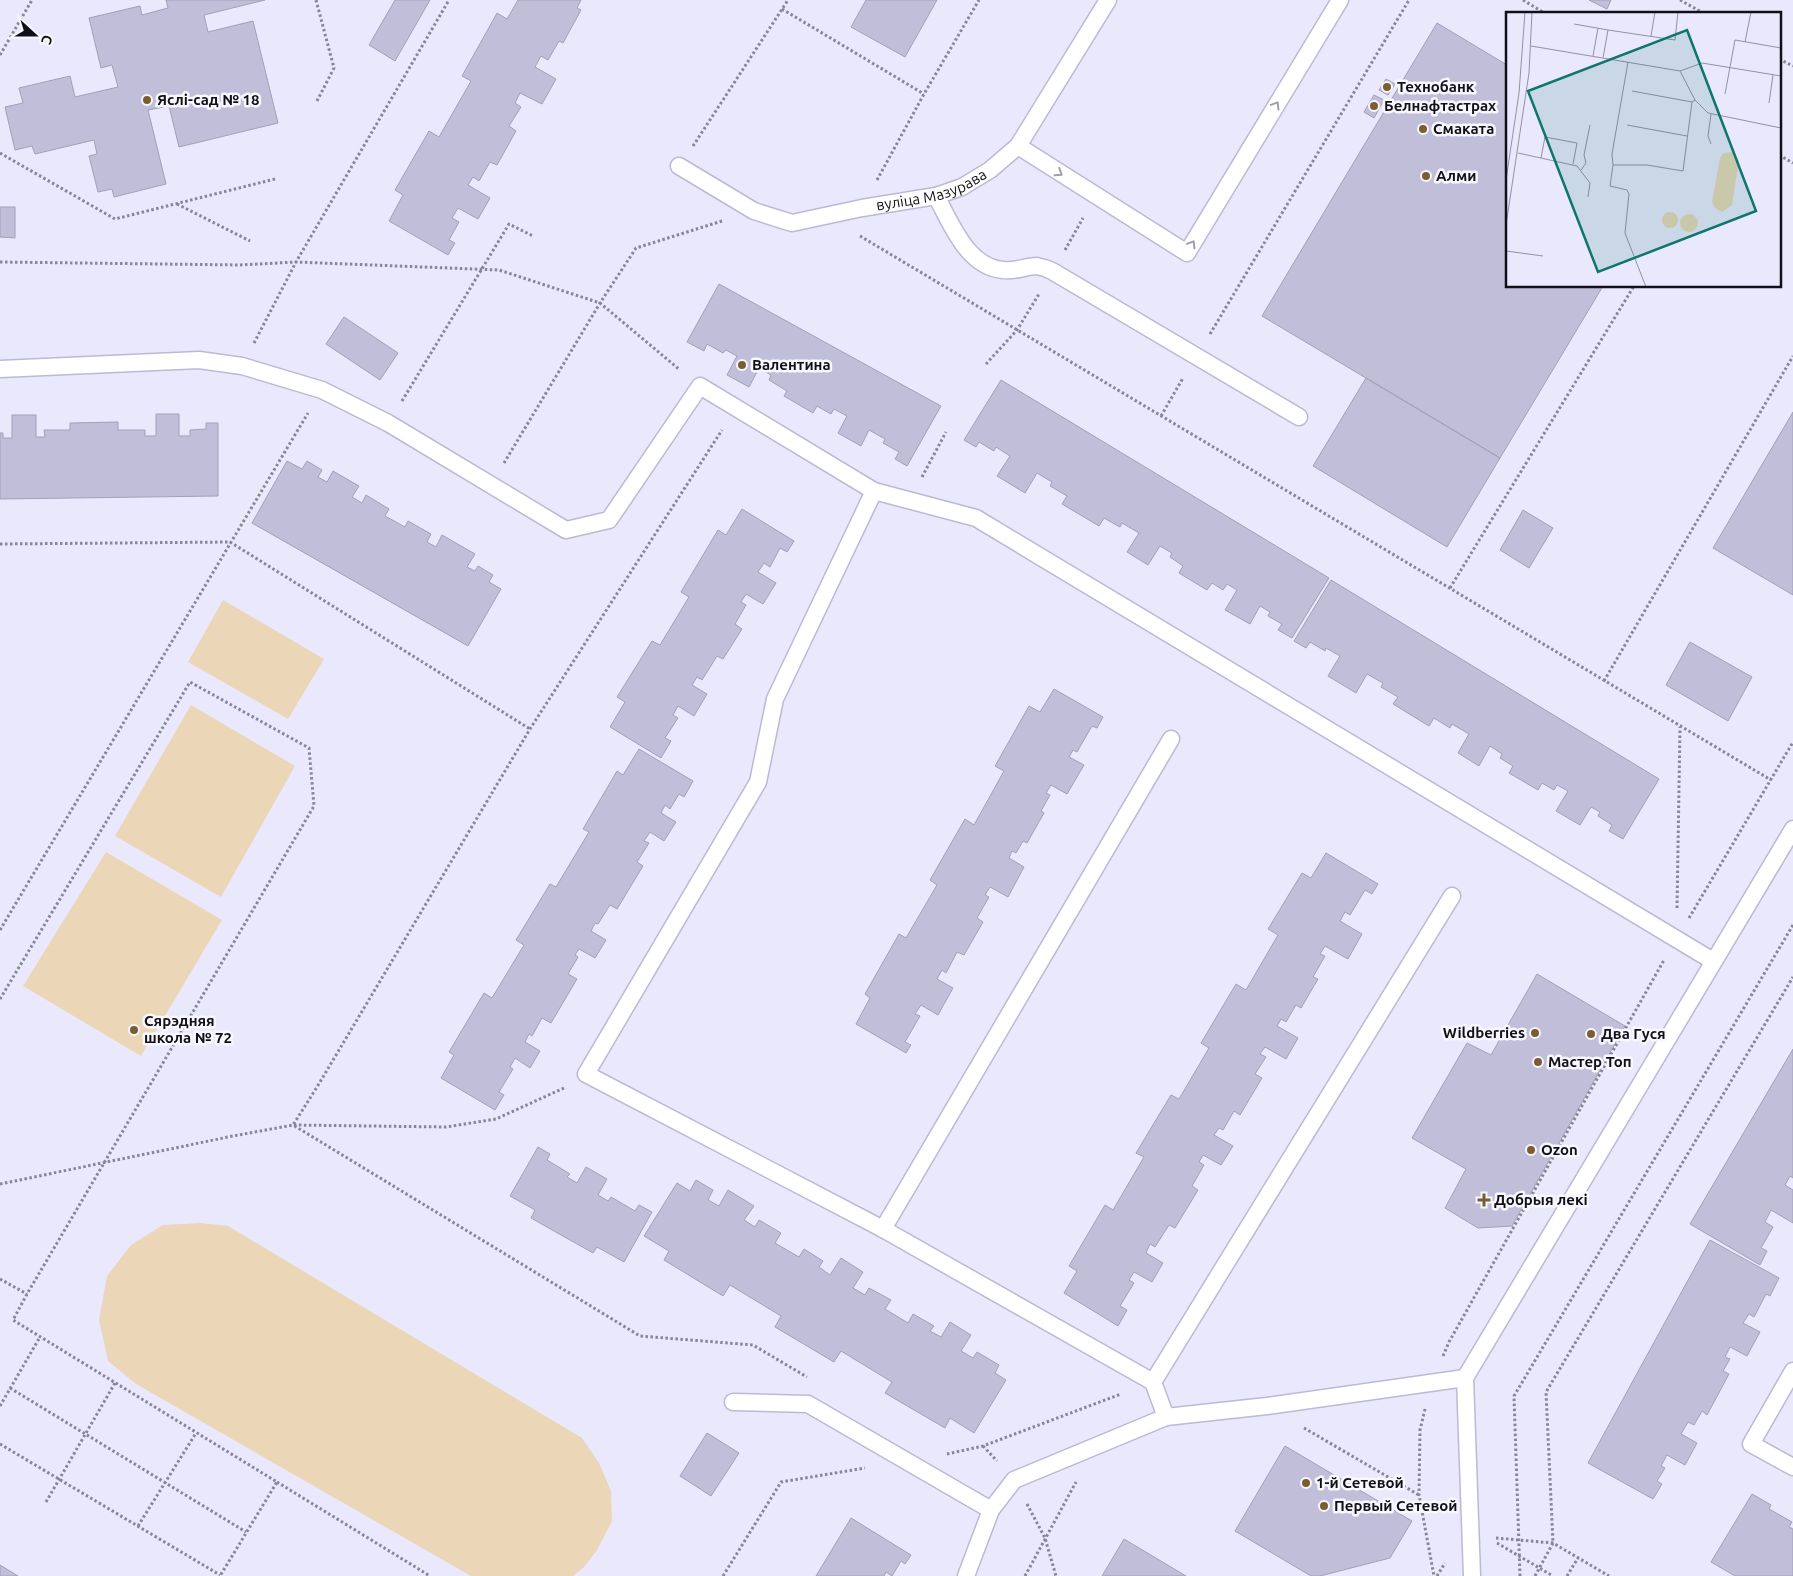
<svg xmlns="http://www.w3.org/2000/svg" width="1793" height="1576" font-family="Ubuntu,sans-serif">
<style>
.green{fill:#ebd6b7}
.building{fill:#c0bed8;stroke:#a2a0b9}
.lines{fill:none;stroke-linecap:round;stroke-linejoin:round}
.lane-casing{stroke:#bcb9d3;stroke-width:19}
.path{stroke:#878695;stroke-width:3;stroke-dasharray:2.5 2.5;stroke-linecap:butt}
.lane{stroke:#fff;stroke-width:16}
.oneway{stroke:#a09fa3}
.poi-dot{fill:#7a5d30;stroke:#f7f7fd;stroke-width:2}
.labels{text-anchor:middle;stroke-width:5;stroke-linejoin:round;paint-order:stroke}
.poi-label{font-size:15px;font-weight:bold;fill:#111019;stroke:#f7f7fd;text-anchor:start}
.street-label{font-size:15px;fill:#111019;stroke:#f7f7fd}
.inset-road{fill:none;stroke:#9392a2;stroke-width:1}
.view{fill:#0f766e;fill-opacity:0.15;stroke:#0f766e;stroke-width:2.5}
.inset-edge{fill:none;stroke:#111019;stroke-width:2.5}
</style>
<rect width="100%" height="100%" fill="#eae8fd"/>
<path class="green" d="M223 600 324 659 288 719 188 662Z
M191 705 295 766 221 897 115 836Z
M106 852 222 920 141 1056 23 986Z
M201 1223 228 1226 582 1438 599 1463 611 1491 612 1521 597 1550 584 1567 573 1576H471L136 1384 108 1361 99 1320 107 1276 131 1245 163 1225Z"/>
<path class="building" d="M166 0H265L204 15 208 32 253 21 278 123 179 147 169 106 148 110 166 184 114 197 112 189 98 192 89 156 97 154 94 140 35 154 32 146 15 150 5 107 23 103 19 88 70 76 75 97 118 87 112 65 101 68 89 18 140 6 142 15 168 8Z
M395 0H430L395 61 369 45Z
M518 0H581L577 8 581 10 563 43 559 41 548 60 541 56 535 67 556 79 542 104 520 93 515 103 521 107 509 126 516 131 497 165 490 162 479 181 473 177 468 185 490 198 478 219 458 208 452 218 459 222 449 240 455 243 448 255 389 221 403 195 395 190 429 131 439 137 471 81 462 76 497 13 507 19Z
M866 0H937L905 57 851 27Z
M1589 0H1611L1607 9Z
M1437 23 1507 65V286H1603L1500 458 1262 316Z
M1386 79 1395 84 1388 95 1379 90Z
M1374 95 1384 100 1374 118 1364 112Z
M0 207H15V238L0 237Z
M719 284 941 406 907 466 895 459 899 452 883 443 885 439 869 430 861 446 838 433 847 416 834 409 831 414 817 406 813 413 784 396 787 391 769 380 771 375 759 368 749 387 727 375 737 356 726 350 723 353 707 344 704 351 687 342Z
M344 317 398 353 380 380 326 344Z
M1366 378 1500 458 1447 547 1313 466Z
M1001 380 1329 578 1292 638 1278 630 1282 624 1268 616 1270 612 1260 606 1250 624 1225 610 1237 590 1227 584 1223 590 1212 583 1207 590 1179 573 1183 566 1170 557 1172 553 1160 546 1148 565 1127 552 1139 533 1122 523 1120 527 1104 518 1099 526 1062 504 1067 496 1050 486 1052 482 1037 473 1025 493 997 476 1010 456 996 447 994 451 979 442 976 447 964 440Z
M1793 412V595L1713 548Z
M156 414H179V436H190V430L206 429V423H218V496L0 499V433H3V438H12V415H36V437H45L44 430H70V423L118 422V430H145V436H156Z
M287 461 302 469 307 461 322 470 318 477 327 482 333 471 359 486 352 497 362 503 366 495 389 509 385 516 405 527 408 521 431 534 427 542 436 547 442 535 475 554 467 567 475 571 478 566 493 575 489 582 501 589 468 646 252 523Z
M742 509 794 541 787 552 780 548 770 567 764 563 758 572 776 583 763 604 746 594 741 602 746 605 735 624 742 629 723 659 717 656 702 680 697 677 692 685 707 694 694 716 678 706 673 715 678 718 665 738 671 741 661 758 610 727 625 702 617 697 652 641 660 645 689 597 681 592 718 530 726 535Z
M1523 510 1553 528 1529 568 1500 550Z
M1331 580 1659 779 1623 839 1609 831 1612 825 1598 816 1600 812 1591 807 1580 825 1556 811 1568 791 1557 785 1554 790 1542 783 1538 790 1509 773 1513 766 1500 758 1502 754 1490 746 1479 766 1458 753 1469 734 1452 724 1450 728 1434 718 1429 726 1393 704 1398 697 1381 687 1383 683 1367 674 1356 693 1328 676 1340 656 1326 648 1325 651 1310 642 1306 648 1294 641Z
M1690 642 1752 677 1728 721 1666 685Z
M1054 689 1103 717 1097 728 1092 726 1077 752 1073 750 1069 757 1084 765 1067 794 1051 785 1046 793 1050 795 1041 811 1044 813 1027 843 1023 841 1016 853 1012 851 1009 858 1024 867 1008 897 990 887 985 895 989 897 977 918 983 922 964 955 957 952 946 973 942 970 937 979 953 988 938 1015 921 1005 915 1014 920 1016 905 1042 911 1045 906 1053 856 1024 870 998 865 994 899 934 906 938 937 885 930 880 965 819 974 825 1004 771 995 766 1029 706 1040 712Z
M639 749 693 781 684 797 679 794 670 809 665 805 661 813 676 822 664 841 650 832 644 841 649 843 637 862 643 866 617 909 610 905 598 924 595 923 591 931 606 940 595 958 579 949 575 955 578 957 568 974 577 979 551 1023 542 1018 532 1036 529 1034 525 1042 540 1051 530 1068 515 1058 510 1067 513 1069 499 1092 504 1095 495 1110 441 1078 454 1055 449 1052 484 993 492 998 524 945 516 940 550 884 556 887 589 832 583 829 617 771 623 775Z
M1326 853 1378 884 1372 894 1365 890 1350 915 1345 912 1340 921 1362 934 1348 959 1325 946 1320 954 1325 956 1313 977 1318 979 1301 1008 1296 1005 1286 1022 1281 1019 1277 1026 1298 1038 1286 1059 1265 1047 1260 1054 1266 1057 1255 1074 1262 1078 1240 1115 1234 1111 1223 1130 1219 1128 1214 1135 1233 1146 1221 1165 1203 1155 1199 1162 1204 1165 1192 1186 1198 1190 1175 1228 1169 1225 1155 1247 1150 1244 1146 1253 1163 1263 1152 1282 1134 1272 1129 1280 1134 1283 1120 1306 1127 1310 1118 1326 1064 1293 1077 1271 1069 1266 1105 1205 1113 1210 1144 1157 1136 1153 1171 1095 1179 1099 1209 1048 1201 1043 1236 984 1246 990 1278 935 1268 929 1302 873 1311 878Z
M1537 974 1625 1026 1512 1226 1478 1228 1445 1208 1466 1169 1412 1138 1467 1043 1491 1055Z
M1793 1049V1178L1790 1176 1785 1185 1793 1190V1223L1771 1210 1765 1222 1773 1227 1761 1248 1767 1251 1760 1265 1690 1224Z
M538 1147 550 1154 547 1160 570 1174 567 1177 577 1183 586 1167 607 1179 598 1195 608 1201 611 1197 635 1211 639 1205 652 1212 624 1262 597 1247 593 1253 531 1218 535 1210 510 1196Z
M696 1180 713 1190 708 1200 719 1206 728 1190 754 1206 744 1220 755 1227 759 1220 781 1233 775 1243 799 1257 804 1249 823 1261 819 1267 830 1275 841 1258 863 1272 853 1288 865 1295 869 1288 891 1300 885 1309 908 1323 913 1314 934 1326 930 1331 941 1337 950 1322 971 1335 961 1351 973 1358 977 1352 999 1365 995 1373 1006 1380 974 1433 950 1418 945 1428 885 1393 892 1382 841 1351 834 1362 775 1327 781 1316 730 1285 723 1296 664 1260 669 1251 644 1236 677 1183 690 1191Z
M1710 1240 1779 1278 1770 1296 1766 1294 1754 1317 1749 1314 1743 1323 1760 1332 1747 1356 1730 1347 1725 1357 1730 1359 1723 1371 1729 1374 1707 1415 1702 1411 1694 1425 1688 1422 1681 1434 1697 1443 1685 1465 1667 1455 1661 1466 1665 1468 1657 1481 1662 1484 1653 1499 1588 1463Z
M707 1433 739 1453 711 1496 680 1476Z
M1285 1446 1412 1521 1390 1558 1320 1576H1311L1235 1531Z
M1752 1494 1771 1505 1769 1509 1792 1522 1789 1527 1793 1529V1576H1735L1711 1562Z
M851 1518 911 1555 905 1564 901 1561 892 1576 886 1572 884 1576H816Z
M1124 1539 1186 1576H1102Z
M0 1565 18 1576H0Z"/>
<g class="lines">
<g class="lane-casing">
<g id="lane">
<path d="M1018 146 1187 253 1340 0"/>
<path id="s1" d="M679 166 754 211 792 223 862 208 936 196 962 187 990 170 1018 146 1108 0"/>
<path d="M936 196C951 223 967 267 1003 270 1015 272 1026 266 1037 266 1042 267 1048 269 1052 271L1299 417"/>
<path d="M0 369 199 360 242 366 322 390 388 423 566 530 609 520 700 386 874 491 775 699 758 782 586 1074 883 1229 1153 1382 1166 1417 1267 1406 1465 1378"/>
<path d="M874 491 976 518 1713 961"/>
<path d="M883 1229 1171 739"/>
<path d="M1793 1371 1751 1444 1793 1467"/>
<path d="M1153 1382 1452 896"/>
<path d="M733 1402 808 1404 991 1510"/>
<path d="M966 1576 991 1510 1014 1480 1166 1417"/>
<path d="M1472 1576 1465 1378 1793 829"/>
</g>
</g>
<path class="path" d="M316 0 334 68 317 101
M1523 0 1546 14
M1680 0 1705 14
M782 9 924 94
M0 55 32 0
M1779 59 1793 66
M693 146 788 0
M0 153 115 219 275 179
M1779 155 1793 163
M877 180 924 94 979 0
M177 204 250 241
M860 236 1771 780
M1065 250 1083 218
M0 262 240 265 296 262 499 270 600 303 680 370
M1210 334 1409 0
M254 343 296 262 449 0
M986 364 1017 330 1039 294
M402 401 509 224 533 236
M1161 416 1183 378
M504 463 600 303 636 248 722 221
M922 477 946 432
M0 544 230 542 530 729
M1450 588 1634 286
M1604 681 1793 356
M1677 908 1680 727
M1689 918 1793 742
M0 930 308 413
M0 999 190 682 309 748 314 806 27 1294 13 1320 277 1482 220 1576
M564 1088 496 1119 446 1127 293 1125 640 1336 753 1345 807 1377
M0 1184 233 1136 293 1125 317 1087 530 729 722 430
M0 1279 27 1294
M1443 1356 1449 1342 1664 960
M10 1388 246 1532
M0 1406 40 1337
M1425 1409 1420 1430 1419 1495 1434 1576
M1304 1428 1419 1495
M0 1444 220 1575
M983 1446 997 1461
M947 1454 983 1446 1121 1394
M277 1482 430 1576
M46 1502 115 1383
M1027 1504 1045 1538 1056 1576
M138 1526 196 1433
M1496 1538 1553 1543 1609 1576
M1497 1543 1553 1576
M723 1576 781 1482 865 1468
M1025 1576 1076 1482
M1437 1576 1445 1563
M1520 1576 1514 1396 1793 925
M1535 1576 1553 1543 1546 1392 1793 977
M1567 1576 1578 1558"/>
<use href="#lane" class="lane"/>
</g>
<defs><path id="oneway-chevron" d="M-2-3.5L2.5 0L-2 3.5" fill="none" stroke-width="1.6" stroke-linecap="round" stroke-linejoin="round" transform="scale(1.25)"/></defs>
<g class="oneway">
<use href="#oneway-chevron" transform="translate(1276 105) rotate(-59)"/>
<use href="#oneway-chevron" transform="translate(1059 173) rotate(33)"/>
<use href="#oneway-chevron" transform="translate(1192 244) rotate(-59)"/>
</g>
<g class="poi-dot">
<circle cx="1387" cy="87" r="5"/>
<circle cx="147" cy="100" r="5"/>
<circle cx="1374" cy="106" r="5"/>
<circle cx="1423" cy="129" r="5"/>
<circle cx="1426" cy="176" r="5"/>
<circle cx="742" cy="365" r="5"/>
<circle cx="134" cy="1030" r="5"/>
<circle cx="1535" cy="1033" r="5"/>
<circle cx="1591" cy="1034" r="5"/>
<circle cx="1538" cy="1062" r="5"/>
<circle cx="1531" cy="1150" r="5"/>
<path d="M1481.5 1192.5h5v5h5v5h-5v5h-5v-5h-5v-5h5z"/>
<circle cx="1306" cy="1483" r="5"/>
<circle cx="1324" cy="1506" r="5"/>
</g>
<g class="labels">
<g class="poi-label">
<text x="1397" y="92">Технобанк</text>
<text x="157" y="105">Яслі-сад № 18</text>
<text x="1384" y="111">Белнафтастрах</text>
<text x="1433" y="134">Смаката</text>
<text x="1436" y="181">Алми</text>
<text x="752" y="370">Валентина</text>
<text x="144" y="1026">Сярэдняя<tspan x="144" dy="17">школа № 72</tspan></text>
<text x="1525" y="1038" text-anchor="end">Wildberries</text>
<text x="1601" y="1039">Два Гуся</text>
<text x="1548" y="1067">Мастер Топ</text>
<text x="1541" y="1155">Ozon</text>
<text x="1494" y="1205">Добрыя лекі</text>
<text x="1316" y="1488">1-й Сетевой</text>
<text x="1334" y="1511">Первый Сетевой</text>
</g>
<g class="street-label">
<text dy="5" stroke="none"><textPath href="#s1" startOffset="271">вуліца Мазурава</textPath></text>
</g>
</g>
<g transform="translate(1506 12)">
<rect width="275" height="275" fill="#eae8fd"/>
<path d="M227 140 233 148 226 193 216 200 209 196 206 190 214 146 218 141ZM156 208a8 8 0 1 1 16 0a8 8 0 1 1-16 0ZM174 211a9 9 0 1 1 18 0a9 9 0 1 1-18 0Z" fill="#ebd6b7"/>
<path class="inset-road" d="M68 12 102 18M145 24 149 0M239 30 245 0M25 34 174 59 196 51 275 64M87 44 92 16M97 46 102 18 169 28 172 0M126 79 186 90M219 82 229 28 275 36M189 88 202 101 275 116M263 91 267 63M121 113 181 124M205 132 202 124 205 102M12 141 71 154 84 171 82 185M35 146 39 125 71 131 67 152M107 153 106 142 122 50M75 158 80 151 78 143 84 113M0 168 13 81 19 0M0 213 23 61 26 0M0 239 37 244M140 275 119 221 123 182 121 178 104 174 107 153H141L177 159 186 90 189 88 174 59"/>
<path class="view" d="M181 18 250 199 92 260 22 79Z"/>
<rect width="275" height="275" class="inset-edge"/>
</g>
<g transform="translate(35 35) rotate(111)" stroke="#f7f7fd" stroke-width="4" paint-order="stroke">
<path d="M0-4L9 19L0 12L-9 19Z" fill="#111019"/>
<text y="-8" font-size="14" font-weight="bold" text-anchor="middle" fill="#111019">С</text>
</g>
</svg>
